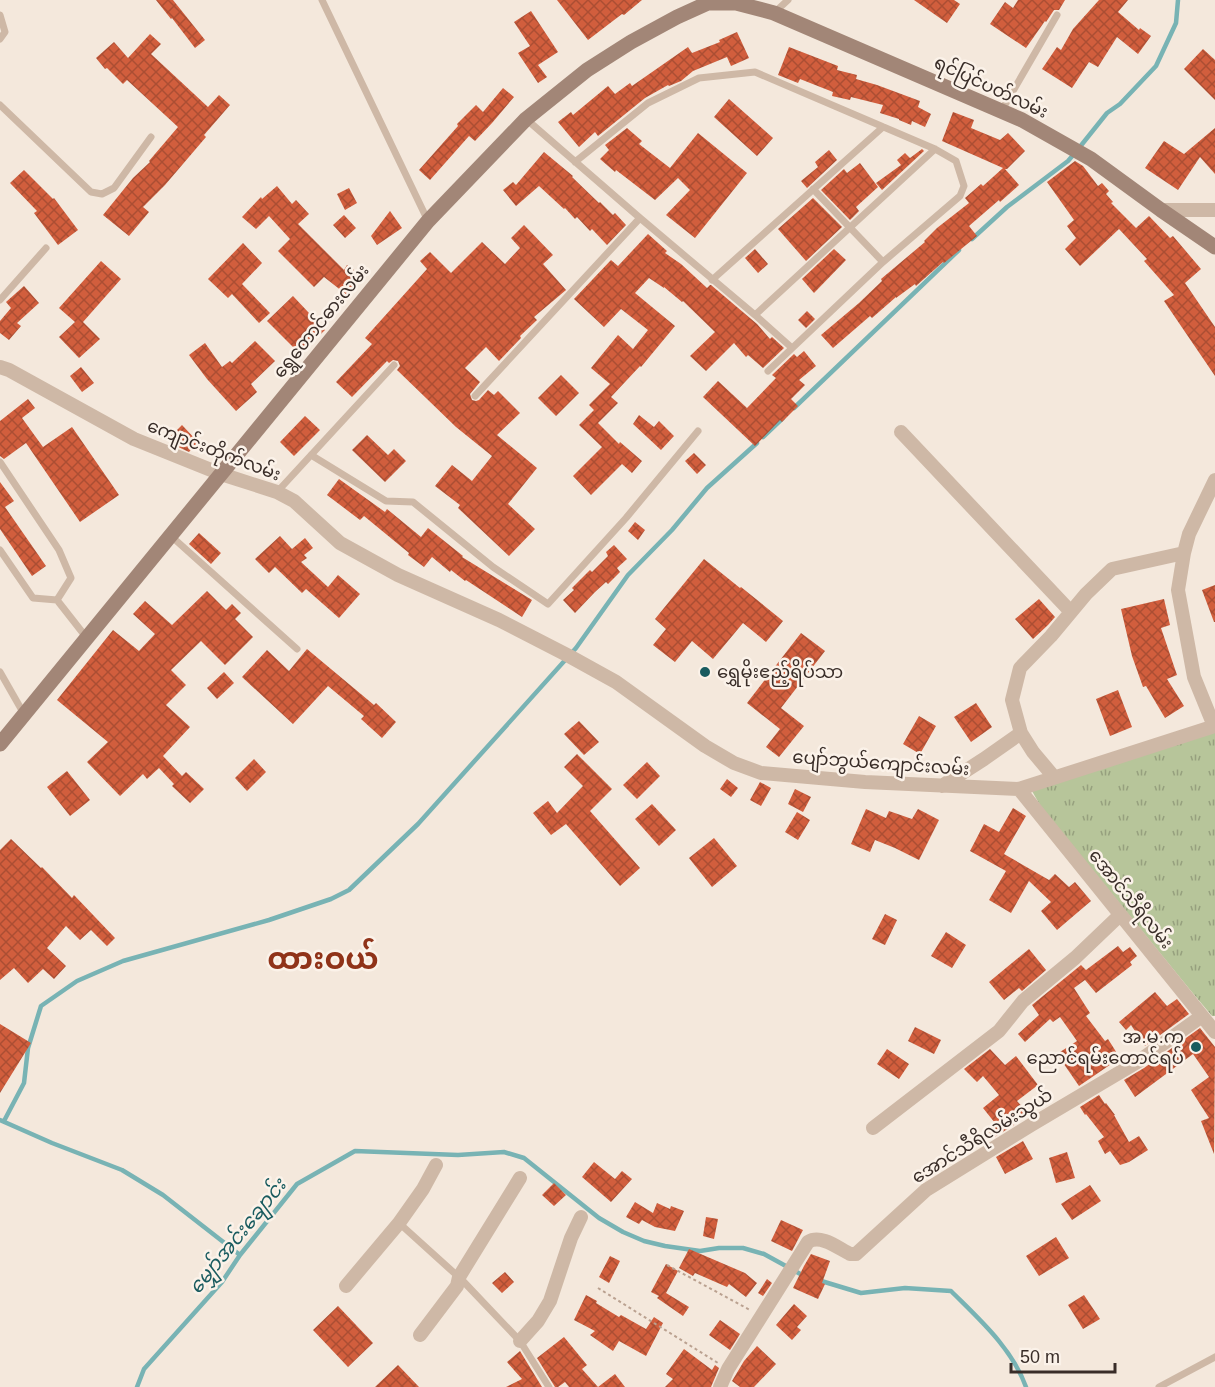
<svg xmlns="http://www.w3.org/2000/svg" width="1215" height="1387" font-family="Arial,'Noto Sans Myanmar',sans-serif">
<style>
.grass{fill:url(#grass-tufts)}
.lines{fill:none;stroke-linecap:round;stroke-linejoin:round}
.stream{stroke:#78b3b4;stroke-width:4.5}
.building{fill:url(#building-cross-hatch)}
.path{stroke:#baa190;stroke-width:2;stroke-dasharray:3 3;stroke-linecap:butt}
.lane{stroke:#ceb8a6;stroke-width:7}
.street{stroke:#ceb8a6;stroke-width:14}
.secondary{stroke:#a28677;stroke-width:15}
.poi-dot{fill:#195b5f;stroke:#fbf2e9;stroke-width:2}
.labels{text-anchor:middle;stroke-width:5;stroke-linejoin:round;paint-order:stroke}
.street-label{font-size:18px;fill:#392d28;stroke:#fbf2e9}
.poi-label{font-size:18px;fill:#392d28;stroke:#fbf2e9;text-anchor:start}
.water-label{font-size:20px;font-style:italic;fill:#195b5f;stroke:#fbf2e9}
.town-label{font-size:30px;font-weight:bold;fill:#903319;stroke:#fbf2e9}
</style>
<defs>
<pattern id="grass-tufts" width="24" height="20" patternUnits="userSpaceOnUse" patternTransform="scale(1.5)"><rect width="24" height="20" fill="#b7c59a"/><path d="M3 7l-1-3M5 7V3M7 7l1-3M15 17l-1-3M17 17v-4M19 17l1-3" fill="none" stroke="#96a07e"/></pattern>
<pattern id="building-cross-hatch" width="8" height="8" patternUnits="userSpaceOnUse" patternTransform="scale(1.5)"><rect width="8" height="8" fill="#d15e3d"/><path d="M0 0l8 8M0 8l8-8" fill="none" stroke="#ab4e33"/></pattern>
</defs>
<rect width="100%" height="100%" fill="#f4e8dc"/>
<path class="grass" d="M1215 731V1016H1212L1191 991 1041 807 1032 791Z"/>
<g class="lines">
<path class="stream" d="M1079 148 1107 113 1120 104 1156 66 1176 23 1178 0
M972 239 1007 207 1068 161 1074 154
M794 408 959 250
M763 437 783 418
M0 1120 52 1143 122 1170 163 1195 240 1255
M4 1121 24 1083 28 1048 41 1006 77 981 123 961 269 920 331 899 349 890 418 824 576 648 628 575 672 530 707 488 757 443
M818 1280 861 1293 905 1288 951 1291C979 1319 1012 1348 1026 1387
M137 1387 144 1369 222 1282 240 1255 297 1184 355 1151 458 1155 504 1152 524 1158 599 1218 623 1232 644 1241 665 1246 700 1251 719 1248H743L764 1254 804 1276"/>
</g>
<path class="building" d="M156 0H173L205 40 195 48 172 18 171 19Z
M557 0H642L624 15 622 14 588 40Z
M914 0H954L960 4 947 23Z
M1018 0H1065L1059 10H1054L1046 22 1045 21 1026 48 990 24 1005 2 1013 8Z
M1099 0H1128L1118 12 1139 30 1140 28 1151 36 1138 54 1117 37 1098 67 1089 62 1072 88 1042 69 1057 47 1061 50 1073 29Z
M531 11 558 52 538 65 547 77 538 83 518 53 530 46 514 22Z
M737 32 749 58 731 66 727 57 693 71 681 81 669 86 668 85 645 98 598 136 595 132 579 147 558 122 571 112 573 115 608 86 615 94 630 83 632 86 688 47 692 53 720 42 719 40Z
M150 34 161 44 151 54 208 107 219 95 230 105 204 135 206 137 165 185 143 207 149 212 129 236 103 215 133 178 150 162 149 161 178 127 127 80 123 84 107 68 105 69 96 58 114 42 128 58Z
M789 47 838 66 837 70 857 75 856 79 877 85 920 101 918 107 931 114 925 127 912 121 911 125 899 120V119L880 113 883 105 851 97 850 100 832 96 833 92 800 79 798 83 778 75Z
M1203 49 1215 60V100L1184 69Z
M503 88 514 97 492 123 475 141 469 136 430 180 419 170 458 126 457 124 476 105 483 112Z
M729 99 773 138 757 156 714 117Z
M953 112 974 120 971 128 1000 140 1008 133 1025 151 1007 169H1005L1019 185 1000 202 999 200 969 226 977 236 944 263 943 262 916 286 915 284 896 298V297L872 318 870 316 833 348 821 335 859 303 882 281 881 279 925 242 924 241 937 228 969 203 965 198 981 184 983 186 1003 168 942 141Z
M627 128 642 141 639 144 670 168 698 133 747 173 695 238 666 215 690 190 678 178 655 200 616 170 615 172 600 159 609 150 605 145Z
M1215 128V174L1200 157 1178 190 1145 168 1164 141 1184 154Z
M922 149 924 151 882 190 876 183 901 165 897 160 905 153 910 158Z
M829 150 837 160 807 188 801 181 818 167 815 162Z
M544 152 573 176 572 177 599 203 600 202 613 215 615 213 626 225 607 245 592 229 590 231 577 217 575 219 565 208 564 209 539 186 516 206 503 190 513 182 516 185Z
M1075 161 1083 166 1098 186 1102 183 1109 191 1106 194 1113 202 1111 203 1136 228 1149 216 1170 238 1173 236 1201 269 1185 283 1215 327V376L1164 301 1174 295 1144 261 1147 259 1119 229 1080 266 1065 249 1076 238 1067 226 1074 220 1047 182Z
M860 163 878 187 856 207 859 211 850 220 821 190 844 169 847 173Z
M24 170 53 199 54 198 78 230 58 245 34 213 37 211 10 183Z
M277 186 292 204 296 200 309 214 298 224 344 270 347 265 362 276 347 295 324 277 314 287 278 251 290 239 269 216 256 229 242 217 261 197 262 199Z
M349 188 357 203 345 210 337 194Z
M813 198 842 227 806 261 778 229Z
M390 211 402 228 377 245 371 236Z
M344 215 356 228 345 238 333 225Z
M524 225 553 255 543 264 566 290 534 317 537 320 520 336 521 338 499 361 486 347 465 368 480 382 470 394 472 400 476 401 479 400 488 390 494 395 498 391 520 413 497 435 537 468 508 504 535 529 509 556 458 508 460 505 435 486 452 465 472 481 492 456 456 427 397 370 400 366 398 361 393 360 389 363 387 361 352 397 336 382 372 344 365 338 427 269 420 261 430 252 451 273 482 242 505 264 520 248 511 238Z
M648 234 667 251 665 253 681 264 707 288 710 285H711L757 324 770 339 772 337 784 348 763 368 748 355 746 357 734 343 706 371 690 356 715 332 683 301 682 302 664 287V288L649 278 635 293 675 326 641 367 640 366 611 397 618 403 598 423 619 444 620 442 642 461 632 473 622 464 591 495 573 476 602 447 579 425 594 410 589 405 610 384 591 368 618 335 633 349 648 330 621 309 604 327 574 299 611 260 618 266Z
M243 243 262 263 242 284 270 313 259 323 232 294 228 298 208 279Z
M755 249 768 264 758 273 745 258Z
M834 249 846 260 814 293 802 279Z
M101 261 121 279 83 322 100 339 79 358 59 337 75 322 59 308Z
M24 286 39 303 17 323 21 326 9 340 0 333V321L11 308 6 302Z
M293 296 325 330 300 354 267 321Z
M807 311 815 319 806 328 798 320Z
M255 341 275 361 251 384 257 392 236 411 207 379 189 355 205 343 222 367 230 361 232 363Z
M804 351 816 366 799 380 805 385 791 399 798 406 782 422 780 420 755 446 703 397 718 381 747 408 776 378 772 375 794 354 797 357Z
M81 367 94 383 82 392 70 376Z
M561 375 579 393 556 416 538 398Z
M28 399 35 408 22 418 43 447 72 427 119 495 80 522 26 443 4 459 0 456V421Z
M639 415 654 427 659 421 674 436 661 450 633 424Z
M305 416 320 430 294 456 280 442Z
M182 425 198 442 189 452 174 445 168 439Z
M367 435 388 455 394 449 406 461 385 482 352 450Z
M694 453 706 465 697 474 685 461Z
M339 479 385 512 387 509 421 537 428 528 463 556 462 557 532 600 522 617 466 580 465 581 451 570 450 572 432 557 424 567 408 555 409 553 364 516 360 520 327 495Z
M0 482 14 501 5 507 46 566 32 576 0 529Z
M635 522 645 530 638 540 628 531Z
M199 533 221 553 211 564 189 544Z
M280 536 292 549 305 538 313 548 304 555 307 558 301 562 328 587 338 575 360 594 339 618 306 589 302 593 275 567 269 573 255 559Z
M614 545 627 559 617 568 620 572 608 584 606 582 595 592 575 613 563 600 574 590 572 588 590 570 592 572 608 556 606 552Z
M704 559 740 588 741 587 783 621 766 642 743 623 713 659 692 641 675 662 653 645 666 629 655 619Z
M1215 585V622H1214L1202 590Z
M207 591 226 610 232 604 241 613 235 619 253 637 225 665 201 641 171 670 186 685 166 705 190 727 163 756 182 776 186 772 204 789 190 803 172 786 174 784 159 768 147 779 143 774 120 796 87 762 108 742 57 700 113 630 139 651 155 634 133 614 145 601 172 625Z
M1039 599 1055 617 1048 625 1033 639 1015 619Z
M1164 599 1170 625 1161 628 1177 675 1167 679 1184 706 1165 718 1146 686 1143 687 1132 656 1121 609Z
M801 633 825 651 781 708 804 726 779 757 766 747 780 729 747 703Z
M307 649 374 705 376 703 396 722 382 738 361 719 364 716 328 686 293 724 242 677 267 650 289 671Z
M224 672 234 683 217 699 207 688Z
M1118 690 1132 727 1110 736 1096 699Z
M976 703 992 727 971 742 954 717Z
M919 716 936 726 920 754 903 744Z
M579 721 599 742 584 755 564 734Z
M577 754 612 789 590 811 640 868 620 886 566 824 551 835 533 813 548 801 557 813 583 786 564 767Z
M254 759 266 772 247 791 235 778Z
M647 762 660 776 637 799 623 785Z
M67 771 90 800 70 816 47 787Z
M727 779 738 788 731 797 720 789Z
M760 782 771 788 761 806 750 800Z
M795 789 811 797 803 812 788 804Z
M652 804 676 830 659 846 635 819Z
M1013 808 1026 816 1004 854 1049 880 1055 874 1069 887 1075 882 1091 901 1057 930 1041 911 1051 902 1029 881 1011 913 989 900 1006 871 970 851 984 824 999 832Z
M866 809 886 818 889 811 912 819 918 809 939 820 919 860 895 848 875 840 870 852 851 844Z
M797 812 810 820 798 840 785 832Z
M714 838 737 866 712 887 689 858Z
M11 839 41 868 42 867 72 898 74 895 115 938 107 946 91 930 80 940 66 926 47 948 66 966 54 979 43 969 28 983 14 968 0 980V850Z
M885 914 897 920 885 945 872 939Z
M946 932 966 945 952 968 931 956Z
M1118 946 1123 952 1130 947 1137 956 1130 962 1132 965 1096 993 1085 980 1074 988 1090 1013 1086 1016 1105 1041 1108 1039 1120 1058 1079 1086 1057 1054 1077 1041 1060 1017 1053 1022 1050 1019 1025 1042 1018 1034 1039 1015 1032 1005 1081 965 1086 970Z
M1029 949 1046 970 1022 991 1019 988 1004 1000 989 982Z
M1155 992 1167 1006 1177 999 1189 1014 1145 1046 1131 1025 1126 1030 1119 1022Z
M0 1024 31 1043 0 1093Z
M915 1027 941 1040 934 1054 908 1041Z
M1200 1028 1215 1047 1214 1154 1201 1121 1209 1118 1191 1090 1209 1077 1193 1054 1135 1097 1124 1080 1144 1068Z
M887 1049 909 1064 899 1079 877 1064Z
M990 1049 1005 1065 1016 1056 1038 1085 1017 1101 1026 1111 1013 1123 1014 1125 993 1138 987 1128 995 1123 983 1108 999 1095 983 1076 977 1082 964 1069Z
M1099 1095 1105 1104 1106 1103 1115 1115H1114L1129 1142 1139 1136 1148 1150 1129 1162 1120 1165 1110 1151 1105 1154 1098 1141 1104 1137 1086 1114 1085 1115 1080 1107Z
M1023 1141 1033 1159 1005 1174 996 1157Z
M1067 1152 1075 1178 1056 1183 1049 1158Z
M594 1162 615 1179 622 1171 632 1179 611 1202 582 1177Z
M554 1183 566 1195 554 1206 542 1195Z
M1090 1185 1101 1201 1072 1220 1061 1204Z
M635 1202 653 1213 657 1203 670 1209 671 1206 684 1211 675 1231 655 1227 642 1220 639 1224 626 1217Z
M706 1217 718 1219 714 1239 703 1236Z
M781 1220 803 1230 792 1251 771 1241Z
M1056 1237 1069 1258 1039 1276 1026 1256Z
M689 1249 745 1273 757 1283 746 1297 729 1284 727 1287 695 1273 693 1276 679 1268Z
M811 1254 830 1261 822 1283 825 1284 818 1299 793 1288 804 1266Z
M610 1256 620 1261 609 1283 599 1277Z
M666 1264 678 1271 666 1293 689 1307 683 1316 657 1298 659 1296 651 1292Z
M505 1272 514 1282 502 1293 492 1283Z
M767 1279 772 1283 763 1296 758 1293Z
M586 1295 597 1301 596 1303 619 1317 621 1315 646 1329 654 1317 663 1323 646 1356 619 1341 613 1351 590 1335 595 1331 574 1320Z
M1084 1295 1100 1319 1083 1329 1068 1305Z
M794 1304 807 1316 797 1327 801 1330 792 1340 776 1325Z
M338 1306 373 1343 348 1367 313 1330Z
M720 1320 740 1334 730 1350 709 1335Z
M564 1337 587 1365 582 1369 598 1387H569L565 1382 558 1387H555L537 1358Z
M757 1346 776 1364 754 1387H740L732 1381 744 1361Z
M684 1349 712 1370 715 1365 719 1368 711 1387H665L673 1379 666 1374Z
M520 1351 542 1387H506L522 1379 507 1362Z
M398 1365 419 1387H375Z
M615 1374 625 1387H598Z"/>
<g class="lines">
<path class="path" d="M667 1265 750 1310
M598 1288 718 1363"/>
<path class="lane" d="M322 0 428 221
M774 13 788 0
M0 15 5 32 0 39
M0 105 91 192 102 194 114 188 151 137
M1002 110 1057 15
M526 119 640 218 755 315 791 347
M575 162 648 103 699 78 755 72 935 149 956 161 964 186 960 196 883 262 768 371
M813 189 883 262
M712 280 883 127
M0 300 46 248
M755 315 935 149
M475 396 640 218
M311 455 386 501 413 502 493 567 548 604 626 518 698 431
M0 462 59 550 71 578 57 600
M277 492 394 365
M171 536 297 649
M0 550 33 598 57 600 86 637
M0 672 24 714
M399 1223 462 1280 520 1341 549 1387
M1159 1387 1215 1357"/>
<path class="street" d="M1161 210H1215
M0 367 9 370 134 439 221 474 277 492 294 501 340 543 398 575 499 620 569 656 616 682 705 746 734 763 761 773 865 782 1019 789 1215 726
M901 432 1071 612
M1214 726 1194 677 1178 590 1184 553 1189 534 1215 480
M1021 733 1033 752 1054 777
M942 786 984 759 1021 733 1012 700 1020 668 1051 636 1086 594 1112 569 1184 553
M1019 789 1215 1032
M873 1128 999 1031 1023 1001 1075 958 1120 915
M346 1286 399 1223 423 1189 436 1165
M420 1335 457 1286 459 1277 520 1178
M520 1341 538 1321 550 1301 571 1238 581 1217
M720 1387 728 1369 808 1242C821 1234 838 1248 850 1254H856L926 1190 1031 1125 1139 1061 1202 1016"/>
<path class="secondary" d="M731 0 736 3 774 13 1022 120 1091 159 1161 210 1215 247
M0 744 428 221 526 119 587 70 631 42 677 17 708 3H736"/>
</g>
<g class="poi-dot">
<circle cx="705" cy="672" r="6"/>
<circle cx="1196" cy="1047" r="6"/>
</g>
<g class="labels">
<g class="street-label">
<text transform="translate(991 87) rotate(25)" y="6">ရင်ပြင်ပတ်လမ်း</text>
<text transform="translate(321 321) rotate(-51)" y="6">ရွှေတောင်ဓားလမ်း</text>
<text transform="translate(214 450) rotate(21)" y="6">ကျောင်းတိုက်လမ်း</text>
<text transform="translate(881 763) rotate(4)" y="6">ပျော်ဘွယ်ကျောင်းလမ်း</text>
<text transform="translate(1131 899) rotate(51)" y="6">အောင်သီရိလမ်း</text>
<text transform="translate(982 1136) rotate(-32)" y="6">အောင်သီရိလမ်းသွယ်</text>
</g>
<g class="poi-label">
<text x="717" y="678">ရွှေမိုးဧည့်ရိပ်သာ</text>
<text x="1184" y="1043" text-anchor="end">အ.မ.က<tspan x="1184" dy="21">ညောင်ရမ်းတောင်ရပ်</tspan></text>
</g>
<g class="water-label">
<text transform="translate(237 1236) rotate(-51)" y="7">မျှော်အင်းချောင်း</text>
</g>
<g class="town-label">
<text x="323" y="969">ထားဝယ်</text>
</g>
</g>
<path d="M1011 1363v9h104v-9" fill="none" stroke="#392d28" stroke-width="3"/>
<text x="1020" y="1363" font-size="18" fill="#392d28" stroke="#fbf2e9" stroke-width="4.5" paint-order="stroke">50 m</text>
</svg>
